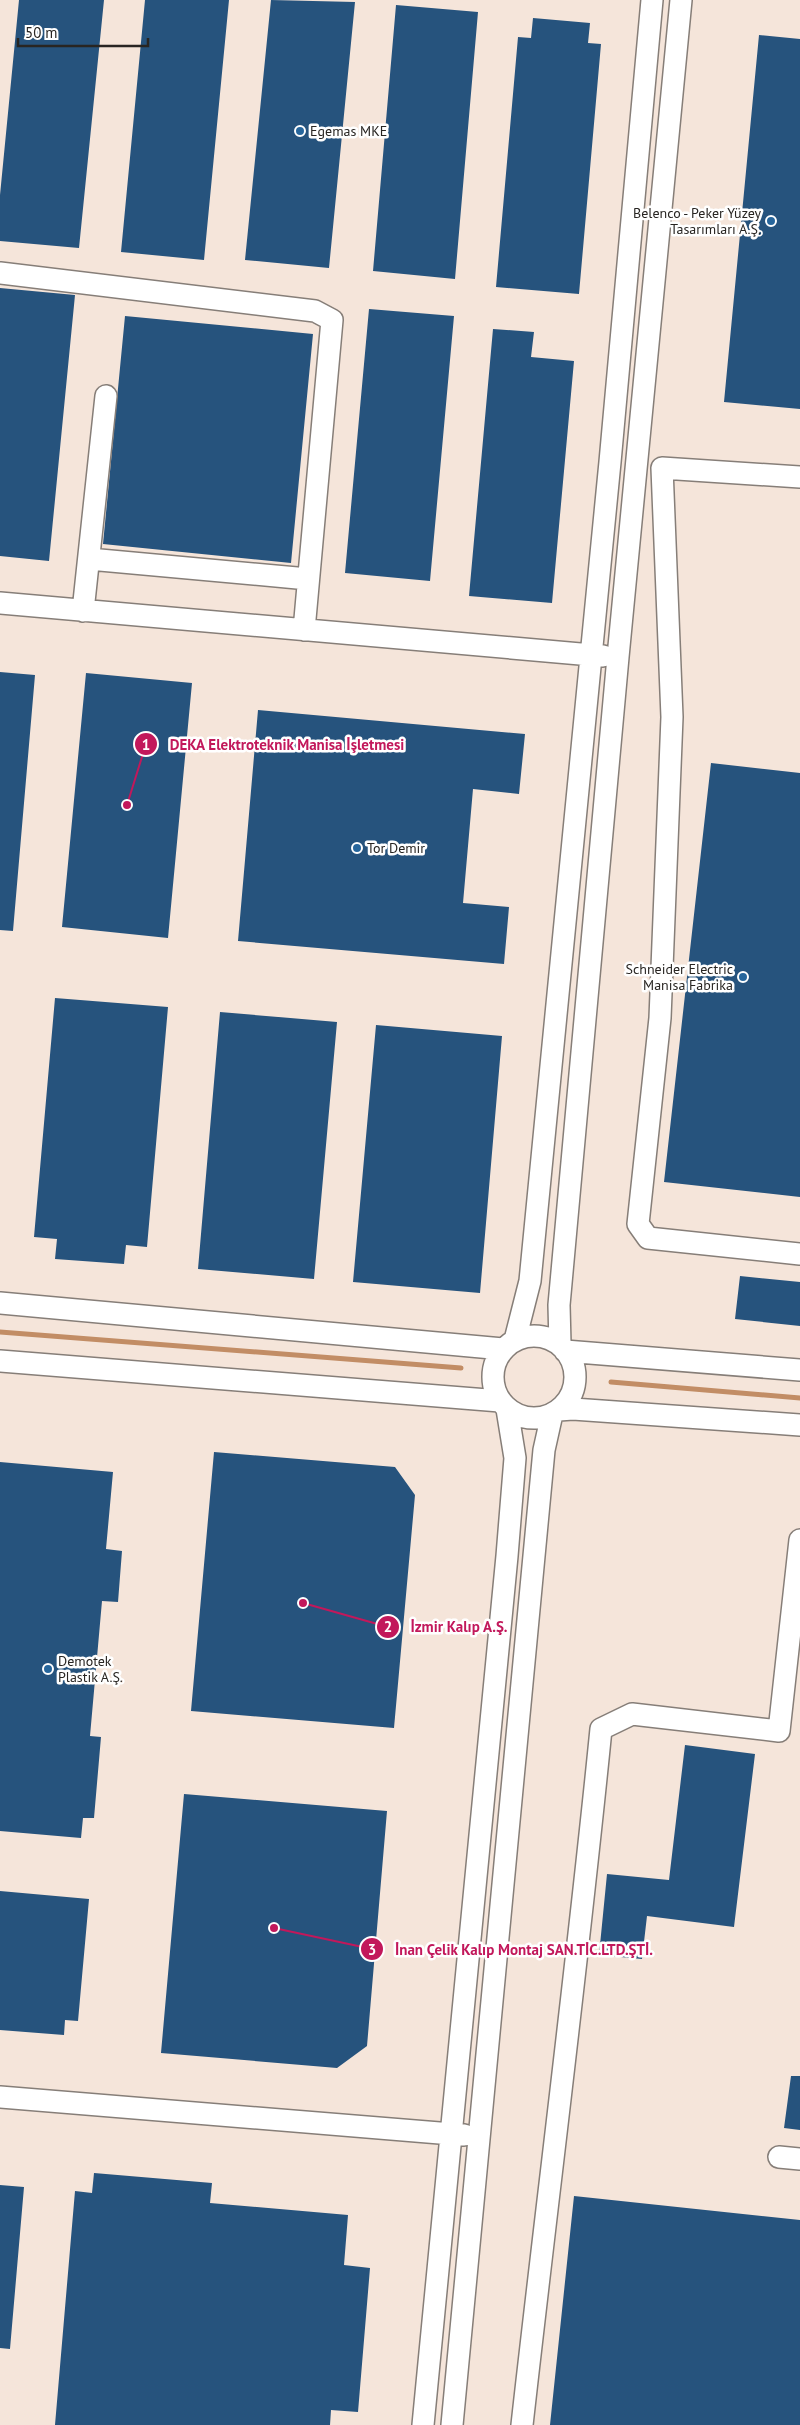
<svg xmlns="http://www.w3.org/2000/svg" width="800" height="2425" font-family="'PT Sans',sans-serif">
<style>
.built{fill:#f5e5da}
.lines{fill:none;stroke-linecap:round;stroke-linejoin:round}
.stream{stroke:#c28d65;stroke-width:5}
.building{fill:#26537d}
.minor-casing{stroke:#867e78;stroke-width:24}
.minor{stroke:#fff;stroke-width:21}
.poi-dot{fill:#27669c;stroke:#fff;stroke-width:2}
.labels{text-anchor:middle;stroke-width:5;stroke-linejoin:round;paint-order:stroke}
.poi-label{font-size:14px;fill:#282522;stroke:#fff;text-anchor:start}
.leader{fill:none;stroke:#c2185b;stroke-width:2}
.callout-dot{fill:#c2185b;stroke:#fff;stroke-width:2}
.mark-label{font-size:15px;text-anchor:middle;font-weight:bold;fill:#fff}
.callout-label{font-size:15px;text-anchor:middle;font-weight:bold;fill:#c2185b;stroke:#fff;stroke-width:5;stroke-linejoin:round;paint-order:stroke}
</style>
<rect width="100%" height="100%" fill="#fcf3ed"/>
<path class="built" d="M0 0H800V2425H0Z"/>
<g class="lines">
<path class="stream" d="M0 1332 461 1368
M611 1382 800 1398"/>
</g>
<path class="building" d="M19 0H104L79 248 0 241V195Z
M145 0H229L204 260 121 252Z
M271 0 355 2 329 268 245 260Z
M396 5 478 12 455 279 373 271Z
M533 18 590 23 588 43 601 44 579 294 496 287 518 37 531 38Z
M759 35 800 39V409L724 402Z
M0 288 75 295 49 561 0 556Z
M369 309 454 316 430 581 345 573Z
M125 316 313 334 291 563 103 544Z
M493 329 534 332 531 357 574 361 552 603 469 596Z
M0 672 35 675 13 931 0 930Z
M86 673 192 683 168 938 62 927Z
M258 710 525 734 519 794 473 789 463 903 509 907 504 964 238 941Z
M711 763 800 773V1197L664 1182Z
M55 998 168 1007 147 1247 126 1245 124 1264 55 1259 57 1239 34 1237Z
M220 1012 337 1022 314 1279 198 1269Z
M376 1025 502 1036 480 1293 353 1282Z
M740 1276 800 1282V1326L735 1319Z
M214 1452 395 1467 415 1495 394 1728 191 1711Z
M0 1462 113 1472 106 1549 122 1551 118 1602 102 1601 90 1736 101 1737 94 1818H83L81 1838 0 1831Z
M685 1745 755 1754 734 1927 647 1916 642 1959 599 1955 607 1874 669 1880Z
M184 1794 387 1811 367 2046 337 2068 161 2053Z
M0 1891 89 1899 78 2021 65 2020 64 2035 0 2030Z
M791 2076H800V2130L784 2128Z
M94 2173 212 2183 210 2203 348 2215 344 2265 370 2268 358 2412 331 2410 330 2425H55L75 2191 92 2193Z
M0 2185 24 2187 10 2349 0 2348Z
M574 2196 800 2220V2425H550Z"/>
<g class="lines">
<g class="minor-casing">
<path id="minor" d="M0 273 315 311 332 320 304 630
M800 477 662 468 672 717 660 1018 638 1224 648 1238 800 1254
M89 559 308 579
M0 603 603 656
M83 611 106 396
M0 1303 503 1349
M493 1377a41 41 0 1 1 82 0a41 41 0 1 1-82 0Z
M515 1340 530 1281 610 462 652 0
M560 1344 559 1305 618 657 681 0
M565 1351 800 1370
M0 1361 500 1401
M559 1410 573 1409 800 1425
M0 2097 464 2135
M779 2157 800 2159
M423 2425 507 1556 515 1458 507 1409
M452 2425 544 1450 552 1414
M522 2425C548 2193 578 1961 601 1729L632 1714 779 1731 800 1540"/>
</g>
<use href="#minor" class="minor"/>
</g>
<g class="poi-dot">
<circle cx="300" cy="131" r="5"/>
<circle cx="771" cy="221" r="5"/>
<circle cx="357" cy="848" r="5"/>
<circle cx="743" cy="977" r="5"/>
<circle cx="48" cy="1669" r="5"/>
</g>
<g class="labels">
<g class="poi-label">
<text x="310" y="136">Egemas MKE</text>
<text x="761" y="218" text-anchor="end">Belenco - Peker Yüzey<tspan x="761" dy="16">Tasarımları A.Ş.</tspan></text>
<text x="367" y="853">Tor Demir</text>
<text x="733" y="974" text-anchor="end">Schneider Electric<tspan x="733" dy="16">Manisa Fabrika</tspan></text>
<text x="58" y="1666">Demotek<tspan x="58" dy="16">Plastik A.Ş.</tspan></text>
</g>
</g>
<path class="leader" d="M127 805L146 744M303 1603L388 1627M274 1928L372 1949"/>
<g class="callout-dot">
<circle cx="127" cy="805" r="5"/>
<circle cx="303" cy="1603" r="5"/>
<circle cx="274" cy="1928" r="5"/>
<circle cx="146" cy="744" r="12"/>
<circle cx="388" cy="1627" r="12"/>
<circle cx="372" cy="1949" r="12"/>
</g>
<g class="mark-label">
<text x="146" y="750">1</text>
<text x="388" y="1632">2</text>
<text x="372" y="1955">3</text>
</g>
<g class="callout-label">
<text x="287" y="750">DEKA Elektroteknik Manisa İşletmesi</text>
<text x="459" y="1632">İzmir Kalıp A.Ş.</text>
<text x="524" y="1955">İnan Çelik Kalıp Montaj SAN.TİC.LTD.ŞTİ.</text>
</g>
<path d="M18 38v8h130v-8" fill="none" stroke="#282522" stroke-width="2.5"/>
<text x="25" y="38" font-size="15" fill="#282522" stroke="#ffffff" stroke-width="4" paint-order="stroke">50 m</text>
</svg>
